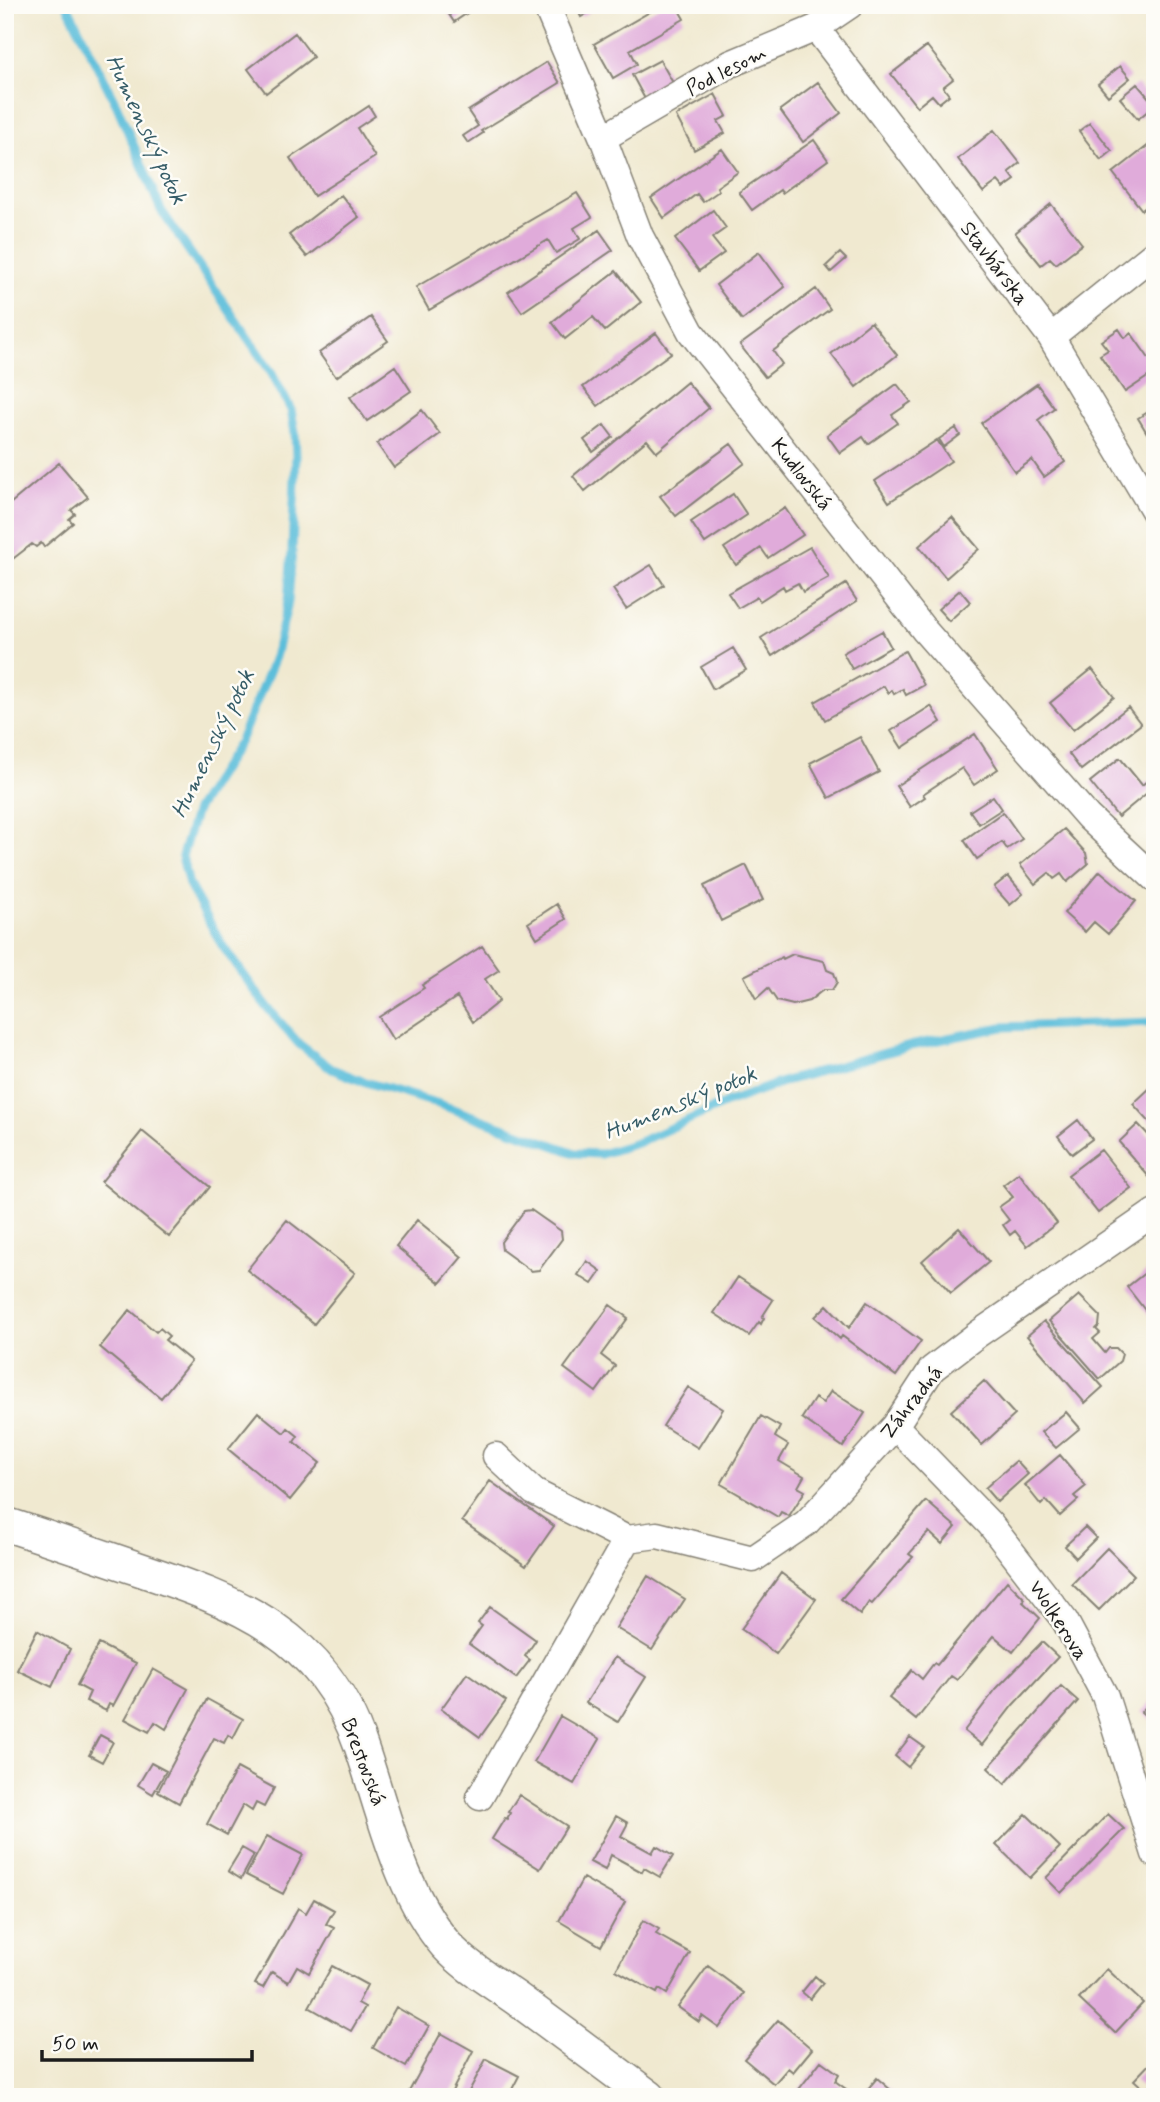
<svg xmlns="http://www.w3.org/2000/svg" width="1160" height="2102" font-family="Mynerve,sans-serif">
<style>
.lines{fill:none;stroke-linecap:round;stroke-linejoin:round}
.stream{stroke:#5cbeda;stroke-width:9}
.building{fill:#e0abda}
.minor-casing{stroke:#868276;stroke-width:29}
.tertiary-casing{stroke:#868276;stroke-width:36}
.minor{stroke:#fff;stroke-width:26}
.tertiary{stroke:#fff;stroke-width:33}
.labels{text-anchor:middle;stroke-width:5;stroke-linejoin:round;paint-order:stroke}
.street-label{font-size:21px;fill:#1c1c1c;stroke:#fdfcf7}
.water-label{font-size:23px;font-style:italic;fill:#365d68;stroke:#fdfcf7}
</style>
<rect width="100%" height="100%" fill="#fdfcf7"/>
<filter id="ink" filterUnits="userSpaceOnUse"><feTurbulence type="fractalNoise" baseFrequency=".0143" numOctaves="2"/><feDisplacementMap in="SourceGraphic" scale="14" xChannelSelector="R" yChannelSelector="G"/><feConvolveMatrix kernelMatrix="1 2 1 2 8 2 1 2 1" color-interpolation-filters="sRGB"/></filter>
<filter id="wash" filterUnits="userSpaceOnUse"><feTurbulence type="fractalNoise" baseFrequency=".00686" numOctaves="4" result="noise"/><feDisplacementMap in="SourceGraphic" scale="28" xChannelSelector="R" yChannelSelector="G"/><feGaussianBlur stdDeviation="1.57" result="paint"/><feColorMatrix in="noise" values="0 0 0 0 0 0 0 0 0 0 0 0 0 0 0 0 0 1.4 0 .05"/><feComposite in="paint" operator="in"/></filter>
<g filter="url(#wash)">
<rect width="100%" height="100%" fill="#f0e9d0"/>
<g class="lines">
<path class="stream" d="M67 5 117 106 161 210 271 372 291 410 295 433 296 456 292 551 288 602 275 657 240 741 196 810 182 856 189 885 222 945 266 1006 299 1044 332 1069 362 1081 436 1103 575 1153 601 1154 637 1143 726 1103 785 1081 910 1046 1002 1027 1155 1022"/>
</g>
<g id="blocks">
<path class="building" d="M439 5H479L454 22 444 7 441 9Z
M575 5H601L581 17Z
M662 5H676L684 19 630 50 637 64 613 78 594 44Z
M295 33 313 57 266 93 248 69Z
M927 46 953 79 943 87 949 95 939 103 932 95 917 107 891 74Z
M660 60 673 83 645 99 632 75Z
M547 62 560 83 491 125 481 131 483 133 468 143 463 136 478 126 468 111Z
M1120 66 1130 78 1108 96 1098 84Z
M818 82 841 113 803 142 780 110Z
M1137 84 1155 105 1138 119 1120 98Z
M715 94 727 116 718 121 725 133 694 150 676 116Z
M369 106 375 116 357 128 375 157 314 196 290 158Z
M1090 123 1112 151 1101 160 1079 131Z
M994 130 1020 163 1009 172 1015 180 1004 188 998 181 983 192 958 159Z
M814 140 828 160 782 193 780 190 752 210 739 192Z
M1150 144 1155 149V200L1142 210 1113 173Z
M722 149 738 172 717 187 719 191 703 202 697 194 664 218 651 198Z
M577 193 592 217 574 228 580 239 556 253 548 240 429 310 416 287Z
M341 195 359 217 307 257 289 235Z
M1051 204 1082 244 1056 264 1050 258 1041 265 1015 233Z
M713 210 726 228 712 238 724 253 699 271 675 239Z
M599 230 613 250 522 312 508 292Z
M759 252 785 287 742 320 716 285Z
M840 253 846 259 831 272 826 266Z
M616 271 641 302 605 331 593 317 565 339 552 322Z
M816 289 830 309 773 351 782 364 765 377 740 345Z
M371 317 388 341 336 377 319 353Z
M871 322 897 355 856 387 831 354Z
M1119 329 1125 338 1131 333 1155 367V372L1125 392 1100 355 1108 350 1101 341Z
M656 333 671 353 598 406 583 387Z
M395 366 411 391 367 421 350 397Z
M687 382 709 408 657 452 647 440 585 491 573 476Z
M897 384 911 402 892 415 898 423 868 444 863 437 840 453 827 435Z
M1037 384 1054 408 1038 420 1065 462 1044 477 1032 460 1015 472 981 423Z
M1155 408V438L1150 431 1147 433 1138 418Z
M422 410 440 434 394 468 377 444Z
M604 425 613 437 593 452 584 440Z
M956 428 960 435 944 447 939 439Z
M937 440 951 461 889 502 875 481Z
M731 444 745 463 676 516 660 496Z
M59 463 88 497 71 510 75 514 69 519 73 523 44 547 41 543 36 547 32 544 5 565V508Z
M733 494 747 515 705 543 691 522Z
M785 508 803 535 768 558 761 548 736 565 724 548Z
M952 517 979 549 946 578 919 546Z
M810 547 829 578 803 592 798 583 785 590 783 586 760 601 757 597 738 608 728 593Z
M651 565 664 585 626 609 613 589Z
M846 584 857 601 772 656 761 638Z
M960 590 970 602 949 621 938 609Z
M882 631 891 647 852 669 843 653Z
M733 648 746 670 713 689 701 667Z
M905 651 924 685 906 695 903 689 894 694 892 690 888 693 884 686 825 720 815 702Z
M1092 669 1114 697 1073 730 1050 703Z
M931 706 941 722 902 748 891 731Z
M1128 707 1141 724 1081 770 1069 754Z
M975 734 998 769 974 785 962 768 923 794 925 797 910 807 896 786Z
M860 737 879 772 829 798 810 763Z
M1120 758 1142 785 1147 781 1153 788 1118 817 1090 782Z
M993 796 1002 809 979 824 970 811Z
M1003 812 1022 839 1007 849 1002 842 977 859 964 840Z
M1064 829 1086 853 1088 864 1067 882 1061 874 1054 879 1049 873 1035 884 1020 865Z
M746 865 763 900 721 921 704 886Z
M1100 871 1136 901 1108 934 1094 922 1085 932 1064 913Z
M1008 876 1023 894 1010 905 994 887Z
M557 904 566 919 537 938 528 923Z
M482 946 499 970 485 979 499 1001 473 1022 457 997 393 1040 379 1017 424 988 422 985Z
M793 954 824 961 827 970 834 973 837 982 832 990H823L809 1001 793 1005 777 1001 768 988 756 999 744 976 782 957 783 959Z
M1150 1088 1155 1094V1128L1133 1104Z
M1078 1120 1092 1139 1072 1154 1058 1136Z
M1138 1124 1155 1142V1174L1150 1178 1119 1142Z
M142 1131 210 1187 169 1237 101 1182Z
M1101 1150 1131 1188 1098 1213 1068 1175Z
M1019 1173 1057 1223 1027 1246 1015 1231 1010 1235 1003 1225 1009 1220 999 1207 1013 1197 1003 1185Z
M531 1210 561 1231 562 1239 539 1270 531 1271 502 1250 501 1242 524 1211Z
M287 1220 355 1273 314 1324 247 1270Z
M417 1220 462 1257 440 1283 396 1246Z
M959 1228 989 1262 951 1293 922 1261Z
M587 1261 601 1271 592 1284 578 1275Z
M1155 1265V1323L1127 1287Z
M738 1277 773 1300 762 1317 764 1318 761 1324 759 1322 749 1336 714 1313Z
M1079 1295 1100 1316 1099 1326 1096 1329 1100 1333 1093 1339 1105 1353 1109 1348H1116L1122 1354 1120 1361 1100 1379 1049 1321Z
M867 1302 921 1341 896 1376 842 1336 840 1339 815 1317 827 1305 849 1328Z
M610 1305 628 1318 601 1355 615 1366 596 1392 564 1368Z
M130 1310 156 1332 160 1328 169 1336 165 1340 191 1361 161 1398 100 1347Z
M1044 1321 1103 1387 1085 1403 1027 1336Z
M984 1381 1015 1415 982 1445 951 1411Z
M688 1387 723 1409 698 1448 663 1426Z
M831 1391 865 1413 843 1447 802 1418 815 1398 823 1403Z
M258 1412 284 1433 288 1428 298 1436 294 1442 320 1463 290 1500 228 1449Z
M1066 1412 1080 1428 1056 1448 1041 1432Z
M761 1416 780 1427 775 1437 788 1445 779 1461 804 1476 798 1487 805 1491 789 1516 781 1512 778 1517 721 1484Z
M1060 1455 1086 1486 1074 1496 1078 1500 1060 1516 1046 1500 1041 1505 1025 1485Z
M1016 1461 1028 1474 997 1502 985 1488Z
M490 1481 554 1526 526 1566 462 1521Z
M926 1501 956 1527 942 1544 929 1532 909 1554 913 1557 872 1604 869 1602 860 1615 841 1599Z
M1085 1527 1096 1538 1076 1558 1065 1546Z
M1107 1548 1134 1575 1099 1610 1072 1584Z
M781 1573 816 1599 776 1654 741 1629Z
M648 1576 685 1599 652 1650 616 1628Z
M1007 1581 1025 1599 1023 1602 1040 1618 1013 1652 994 1636 957 1680 951 1676 916 1720 889 1698 912 1670 922 1679 934 1663 937 1665Z
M490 1607 536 1640 525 1656 530 1660 516 1678 469 1644 482 1626 478 1623Z
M37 1630 70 1649 52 1687 17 1670Z
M1042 1642 1058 1657 1013 1705 982 1745 964 1731 996 1689Z
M99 1644 136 1663 113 1706 109 1704 106 1711 86 1701 90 1692 77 1685Z
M615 1657 646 1677 618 1722 586 1703Z
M153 1669 188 1689 166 1729 155 1722 149 1732 125 1719Z
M467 1673 506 1701 480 1737 441 1709Z
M1061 1686 1078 1701 1005 1784 988 1768Z
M1155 1697V1724L1141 1712Z
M207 1699 243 1719 233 1738 228 1735 224 1743 214 1738 179 1803 158 1791Z
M560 1716 600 1739 574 1784 534 1762Z
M100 1735 113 1742 102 1762 89 1755Z
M910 1737 924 1747 908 1767 895 1756Z
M151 1763 166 1771 153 1794 138 1785Z
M237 1768 274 1788 264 1807 256 1803 252 1811 243 1805 227 1835 207 1824Z
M519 1795 567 1826 540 1869 492 1839 505 1818 507 1819 510 1813 508 1812Z
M1026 1814 1060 1847 1030 1878 996 1845Z
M1108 1814 1124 1829 1061 1893 1046 1878Z
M616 1816 628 1823 621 1836 652 1853 656 1846 673 1856 660 1877 644 1868 642 1872 611 1855 605 1870 590 1862Z
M267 1836 303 1855 283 1894 246 1875Z
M242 1848 254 1855 241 1879 228 1871Z
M583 1878 625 1902 601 1946 559 1921Z
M314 1899 334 1910 326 1924 334 1928 309 1973 297 1966 288 1982 272 1972 263 1988 255 1984 298 1908 306 1913Z
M643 1920 659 1929 656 1934 690 1953 667 1994 659 1989 657 1993 616 1970Z
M332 1966 367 1985 358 2003 365 2007 351 2031 309 2007Z
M708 1966 744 1993 719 2028 702 2016 699 2022 678 2007Z
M1107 1969 1143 2003 1115 2033 1079 1999Z
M815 1976 823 1983 810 1999 802 1992Z
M396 2007 429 2026 406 2067 373 2048Z
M778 2020 812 2049 793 2072 788 2068 774 2084 744 2059Z
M441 2033 473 2051 449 2097H406Z
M1155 2058V2083L1145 2090 1134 2080Z
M486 2059 519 2076 508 2097H466Z
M821 2061 839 2074 835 2081 846 2089 840 2097H793Z
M877 2078 899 2097H861Z"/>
</g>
</g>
<g filter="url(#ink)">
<use href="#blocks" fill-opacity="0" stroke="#868276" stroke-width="2"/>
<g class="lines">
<g class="minor-casing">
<path id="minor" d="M546 5 603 138 640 236 691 332 925 631 1088 817 1155 879
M816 28 1051 337 1155 512
M603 138 730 64 816 28 850 5
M1051 337 1155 253
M895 1426 990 1524 1065 1621 1105 1696 1155 1854
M496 1456 534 1492 627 1539 657 1535 753 1559 806 1523 825 1503 895 1426 932 1369 978 1334 1155 1212
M480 1797 627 1539"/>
</g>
<g class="tertiary-casing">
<path id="tertiary" d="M5 1524C49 1538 92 1553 136 1568 239 1603 323 1634 361 1746 384 1812 399 1890 446 1945 466 1967 493 1982 517 1999 561 2031 605 2064 649 2097"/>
</g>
<use href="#minor" class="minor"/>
<use href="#tertiary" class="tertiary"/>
</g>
</g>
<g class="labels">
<g class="street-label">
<text transform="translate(726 70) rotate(-27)" y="7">Pod lesom</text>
<text transform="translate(995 263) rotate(53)" y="7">Stavbárska</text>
<text transform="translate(802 474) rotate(52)" y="7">Kudlovská</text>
<text transform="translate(911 1402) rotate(-52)" y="7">Záhradná</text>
<text transform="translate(1059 1620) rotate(57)" y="7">Wolkerova</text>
<text transform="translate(364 1762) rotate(69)" y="7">Brestovská</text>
</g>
<g class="water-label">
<text transform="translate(147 129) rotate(65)" y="8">Humenský potok</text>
<text transform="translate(212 743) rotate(-64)" y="8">Humenský potok</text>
<text transform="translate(680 1102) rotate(-22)" y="8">Humenský potok</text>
</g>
</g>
<rect width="1160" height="2102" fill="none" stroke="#fdfcf7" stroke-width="28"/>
<path d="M42 2050v10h210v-10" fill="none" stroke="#1c1c1c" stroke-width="3.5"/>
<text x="52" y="2050" font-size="21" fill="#1c1c1c" stroke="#fdfcf7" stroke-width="5" paint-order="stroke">50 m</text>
</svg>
